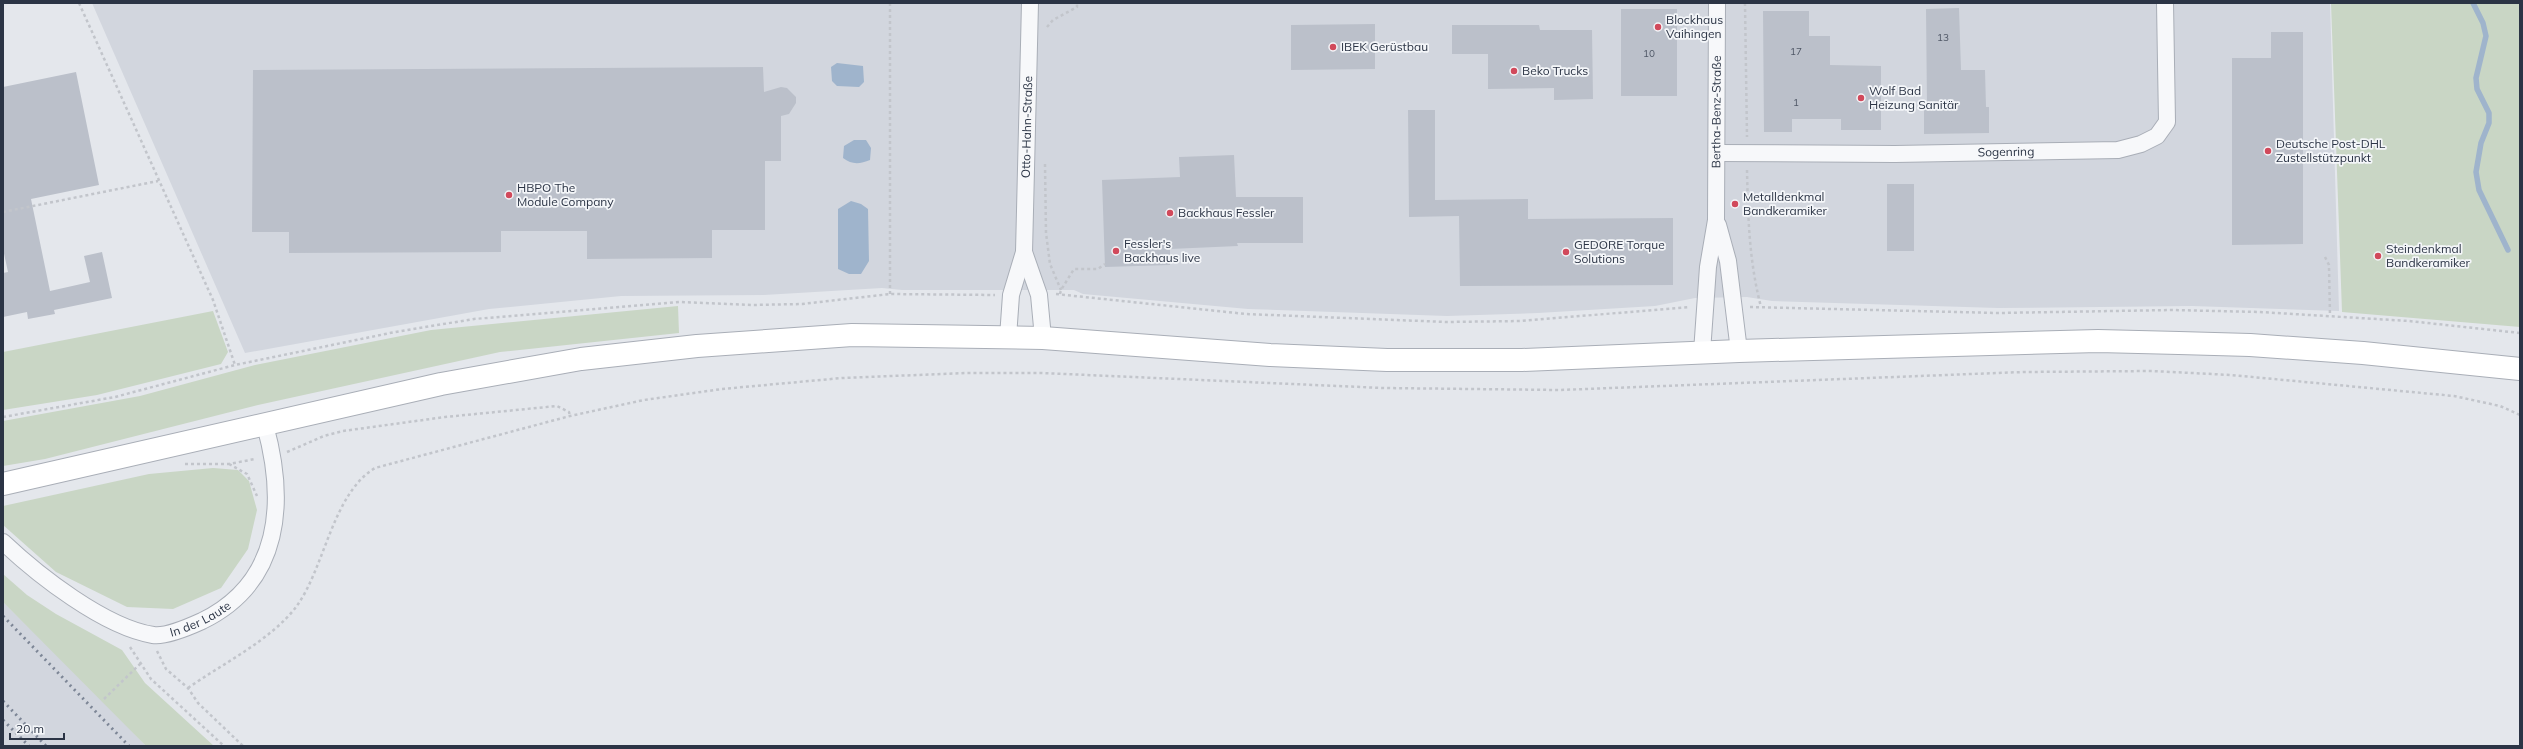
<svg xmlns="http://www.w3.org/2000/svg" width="2523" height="749" font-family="Mulish,sans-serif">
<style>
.built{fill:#d2d6de}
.green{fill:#c9d6c5}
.water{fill:#9fb4cc}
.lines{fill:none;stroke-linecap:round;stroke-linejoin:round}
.stream{stroke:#9fb4cc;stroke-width:5.5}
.building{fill:#bbc0ca}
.street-casing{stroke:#a9aeb7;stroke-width:18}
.secondary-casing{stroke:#a9aeb7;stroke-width:24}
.path{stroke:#c2c5cb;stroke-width:2.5;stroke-dasharray:3 3;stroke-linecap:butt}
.street{stroke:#f7f8fa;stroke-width:16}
.secondary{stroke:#fff;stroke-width:22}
.rail{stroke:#7d8696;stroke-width:3;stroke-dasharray:2 4;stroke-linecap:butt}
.poi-dot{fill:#d1495b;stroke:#f4f6f9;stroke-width:1.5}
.labels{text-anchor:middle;stroke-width:3.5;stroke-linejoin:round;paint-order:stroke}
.number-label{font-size:10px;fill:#4f5766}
.poi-label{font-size:12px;fill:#2b3445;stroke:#f4f6f9;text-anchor:start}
.street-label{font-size:12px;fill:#2b3445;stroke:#f4f6f9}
</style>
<rect width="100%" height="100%" fill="#e4e7ec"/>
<path class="built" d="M92 3H2330L2339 311 2192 306 1998 308 1772 301 1747 297 1695 298 1655 306 1538 313 1447 316 1248 309 1083 294 1074 290H902L882 288 764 295 621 296 489 309 245 353Z
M3 602 81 678 146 746H3Z"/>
<path class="green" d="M2331 3H2520V327L2342 312Z
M678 306 679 333 500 352 258 405 45 459 3 466V421L140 396 255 365 431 330Z
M213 311 228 352 221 364 97 395 3 410V352Z
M213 468 238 470 249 481 257 510 248 549 221 588 173 609 127 607 56 572 3 525V506L149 474Z
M3 574 27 595 56 614 122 650 145 683 214 746H146L3 602Z"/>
<path class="water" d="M837 63 863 66 864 82 859 87 837 86 832 81 831 67Z
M854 140H866L871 148 870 160C860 164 852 165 843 158L844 146Z
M851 201 861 204 868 209 869 261 861 274H849L838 269V209Z"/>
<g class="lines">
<path class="stream" d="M2473 3 2483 23 2486 36 2476 78 2477 89 2489 113V123L2481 143 2476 172 2479 190 2508 250"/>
</g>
<path class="building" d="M1959 8 1961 70H1985L1986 107H1989V133L1924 134V107H1927L1926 9Z
M1621 9H1677V96H1621Z
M1763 11H1809V36H1830V65L1881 66V130H1841V119H1792V132H1764Z
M1375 24V69L1291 70V25Z
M1452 25H1539L1540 30H1592L1593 99 1554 100V88L1488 89V54H1452Z
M2271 32H2303V244L2232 245V58H2271Z
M763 67 764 92 781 87 787 88 796 97V103L789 114 781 116V161H765V230H712V258L587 259V231H501V252L289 253V232H252L253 70Z
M76 72 99 185 31 199 50 291 90 282 84 256 102 252 112 298 54 310 55 314 28 319 27 312 3 317V273L8 272 3 249V87Z
M1408 110H1435V200L1528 199V219L1673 218V285L1460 286 1459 216 1409 217Z
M1234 155 1236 197H1303V243H1237L1238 246 1170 249V265L1105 267 1102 180 1180 177 1179 157Z
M1887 184H1914V251H1887Z"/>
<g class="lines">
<g class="street-casing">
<g id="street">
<path id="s1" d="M1717 153 1895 154 2118 150 2141 144 2157 136 2167 122 2165 3"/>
<path d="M1718 225 1728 261 1739 351"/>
<path d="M1024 252 1039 295 1043 338"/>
<path id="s2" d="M1008 337 1011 295 1024 252 1030 3"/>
<path id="s3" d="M1702 352 1708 267 1716 220 1717 3"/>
<path id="s4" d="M3 542C38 575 104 627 153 635 165 637 191 626 202 621 282 582 286 501 265 425"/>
</g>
</g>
<g class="secondary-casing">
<path id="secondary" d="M3 484 441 384 581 359 697 346 852 335 1043 338 1270 355 1387 360H1522L1739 351 2098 341 2179 343 2250 345 2363 353 2520 369"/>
</g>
<path class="path" d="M79 3 213 300 235 365
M1745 3 1747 137
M1047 27 1053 20 1077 7V3
M1045 164 1046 233 1050 264 1061 290
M1747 170C1748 217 1749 261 1761 307
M3 212 158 181
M2325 257 2329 265 2330 316
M890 294V3
M1056 294 1246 314 1446 322 1521 321 1689 307
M1060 294 1061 290 1074 269H1098L1105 264
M1750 307 1998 313 2172 310 2260 312 2409 321 2520 333
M3 417 115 397 235 365 395 332 474 319 680 302 753 305 802 304 890 294 995 295
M287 452 324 436 343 431 445 417 557 406 569 412 570 416
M185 464H229L255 459
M229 464 247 474 257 496
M130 647 151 679 224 746
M157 651 166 669 188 688 198 703 243 746
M188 688C222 664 271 640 296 607 325 568 332 494 375 468L570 416 644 400 722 389 842 378 967 373H1042L1383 388 1560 390 2023 372 2152 371 2231 375 2454 396 2500 406 2520 415
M104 699 140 664"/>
<use href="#street" class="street"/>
<use href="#secondary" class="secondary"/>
<path class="rail" d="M3 616 129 746
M3 701 46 746
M3 720 29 746"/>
</g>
<g class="poi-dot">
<circle cx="1658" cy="27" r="4"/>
<circle cx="1333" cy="47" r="4"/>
<circle cx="1514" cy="71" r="4"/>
<circle cx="1861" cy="98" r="4"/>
<circle cx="2268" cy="151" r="4"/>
<circle cx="509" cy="195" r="4"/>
<circle cx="1735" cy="204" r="4"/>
<circle cx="1170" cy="213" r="4"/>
<circle cx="1116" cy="251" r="4"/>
<circle cx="1566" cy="252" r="4"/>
<circle cx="2378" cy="256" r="4"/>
</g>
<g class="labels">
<g class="number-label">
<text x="1943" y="41">13</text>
<text x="1796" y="55">17</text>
<text x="1649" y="57">10</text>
<text x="1796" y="106">1</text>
</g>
<g class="poi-label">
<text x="1666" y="24">Blockhaus<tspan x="1666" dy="14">Vaihingen</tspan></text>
<text x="1341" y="51">IBEK Gerüstbau</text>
<text x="1522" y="75">Beko Trucks</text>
<text x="1869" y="95">Wolf Bad<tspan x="1869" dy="14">Heizung Sanitär</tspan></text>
<text x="2276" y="148">Deutsche Post-DHL<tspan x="2276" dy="14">Zustellstützpunkt</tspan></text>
<text x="517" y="192">HBPO The<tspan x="517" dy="14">Module Company</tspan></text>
<text x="1743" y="201">Metalldenkmal<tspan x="1743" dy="14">Bandkeramiker</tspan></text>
<text x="1178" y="217">Backhaus Fessler</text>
<text x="1124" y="248">Fessler's<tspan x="1124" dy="14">Backhaus live</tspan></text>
<text x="1574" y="249">GEDORE Torque<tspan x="1574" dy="14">Solutions</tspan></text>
<text x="2386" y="253">Steindenkmal<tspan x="2386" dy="14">Bandkeramiker</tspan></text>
</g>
<g class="street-label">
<text dy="4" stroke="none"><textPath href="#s3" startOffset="241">Bertha-Benz-Straße</textPath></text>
<text dy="4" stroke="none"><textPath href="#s2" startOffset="212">Otto-Hahn-Straße</textPath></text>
<text dy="4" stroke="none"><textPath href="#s1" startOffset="289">Sogenring</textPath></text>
<text dy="4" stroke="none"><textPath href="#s4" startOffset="229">In der Laute</textPath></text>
</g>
</g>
<rect width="2523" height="749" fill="none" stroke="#2b3445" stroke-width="8"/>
<path d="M10 733v6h54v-6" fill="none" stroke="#2b3445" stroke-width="2"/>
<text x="16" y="733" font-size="12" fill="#2b3445" stroke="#f4f6f9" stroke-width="3" paint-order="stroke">20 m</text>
</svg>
